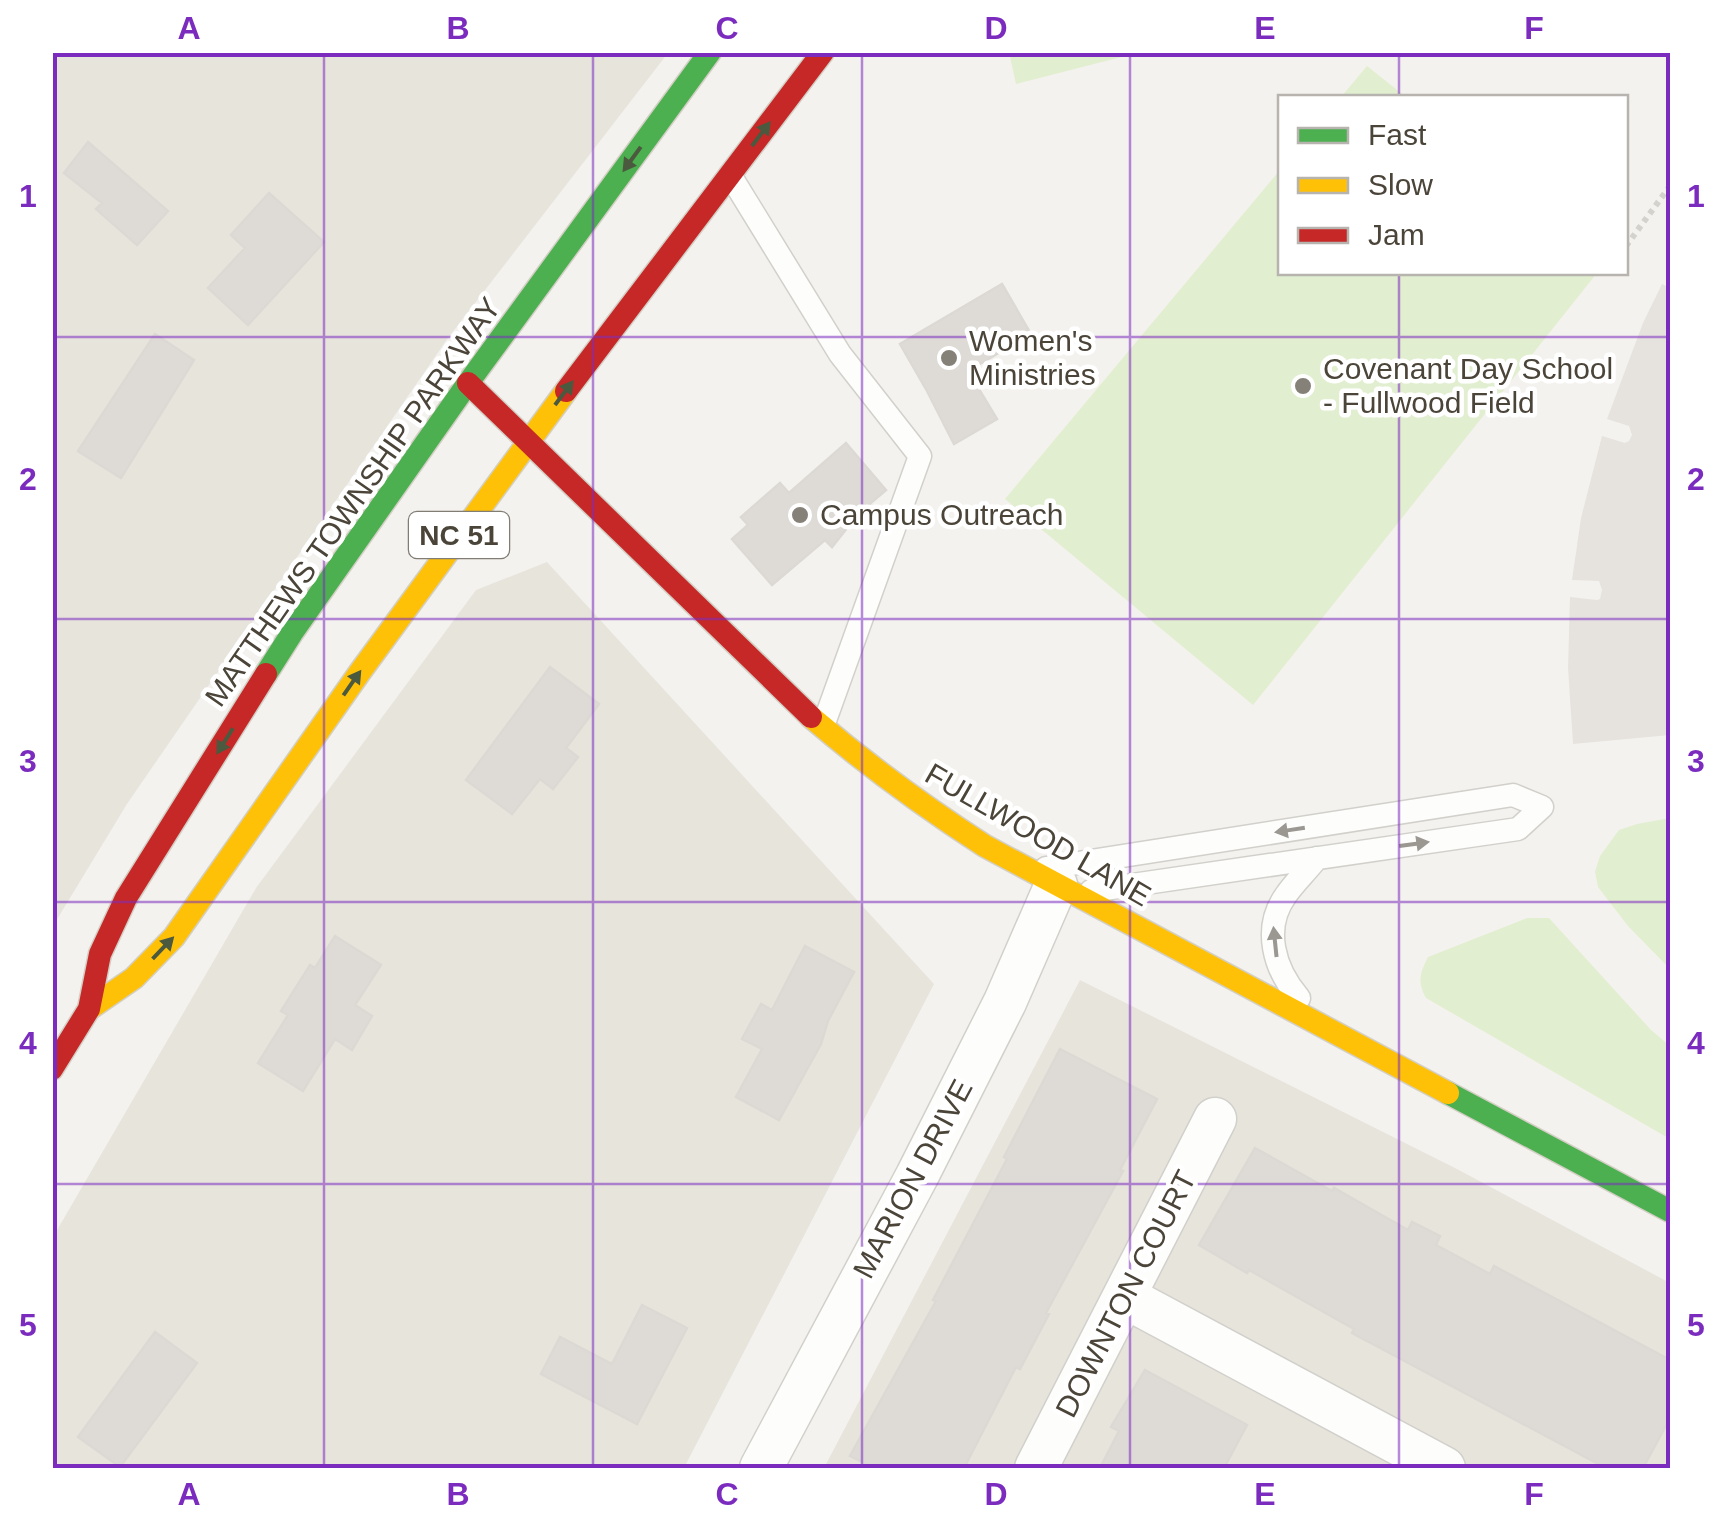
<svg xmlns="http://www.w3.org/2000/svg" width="1723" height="1521" font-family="Helvetica,sans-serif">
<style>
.residential{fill:#e7e4dc}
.green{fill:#e1eecf}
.parking{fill:#e6e3df}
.building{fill:#dedbd6;stroke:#dcd9d4;stroke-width:2.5}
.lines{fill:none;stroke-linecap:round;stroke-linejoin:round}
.lane-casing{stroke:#d2d0cb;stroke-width:25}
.street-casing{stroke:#d2d0cb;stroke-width:45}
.fast-casing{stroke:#d3cfc5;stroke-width:25}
.slow-casing{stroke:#d3cfc5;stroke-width:25}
.jam-casing{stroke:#d3cfc5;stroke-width:25}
.path{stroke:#d3d2cc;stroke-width:6;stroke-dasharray:5 5;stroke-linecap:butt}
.lane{stroke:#fdfdfc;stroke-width:22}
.street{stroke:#fdfdfc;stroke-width:42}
.fast{stroke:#4caf50;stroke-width:22}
.slow{stroke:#ffc107;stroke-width:22}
.jam{stroke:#c62828;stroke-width:22}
.oneway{fill:#4b593e}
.oneway2{fill:#9b9791}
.grid{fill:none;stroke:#7b2cbf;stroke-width:2.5;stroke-opacity:0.55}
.poi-dot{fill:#868178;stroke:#fff;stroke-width:4}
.labels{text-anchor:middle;stroke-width:9;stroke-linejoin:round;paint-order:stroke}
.shield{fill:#fff;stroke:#817c74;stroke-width:2.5}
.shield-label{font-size:28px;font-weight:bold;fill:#4b4439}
.poi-label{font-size:30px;fill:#4b4439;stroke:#fff;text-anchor:start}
.street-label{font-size:30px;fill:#4b4439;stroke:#fff}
.neatline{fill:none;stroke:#7b2cbf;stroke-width:4}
.grid-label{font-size:32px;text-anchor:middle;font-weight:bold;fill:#7b2cbf}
</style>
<rect width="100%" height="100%" fill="#f4f2ee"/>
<path class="residential" d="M53 53H668L448 338 127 804 53 926Z
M547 562 934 984 684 1468H53V1237L256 888 476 590Z
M1080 980 1457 1169 1670 1283V1468H824Z"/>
<path class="green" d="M1009 52H1137V53L1016 84Z
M1367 66 1406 97H1341Z
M1280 170V272L1597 273 1253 705 1005 499Z
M1670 818V969L1628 926 1598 887 1595 872 1600 856 1619 830 1637 824Z
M1527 918H1549L1651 1030 1670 1046V1139L1426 998C1417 982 1420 973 1428 957Z"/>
<path class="parking" d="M1662 284 1670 288V462L1667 467 1670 477V605L1667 663 1670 735 1573 744 1568 668 1570 597 1597 600 1600 599 1602 590 1599 581 1572 580 1581 518 1602 436 1625 443 1629 441 1632 435 1629 426 1607 419 1643 323Z"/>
<path class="building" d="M88 142 168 211 137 245 96 209 102 203 64 173Z
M269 193 324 242 248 325 208 288 245 248 231 235Z
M1002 284 1031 334 968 371 997 419 954 444 927 391 900 344Z
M155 334 194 360 121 478 78 451Z
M846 443 886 490 859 513 832 547 825 540 772 585 732 539 748 525 741 517 780 483 789 493Z
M550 667 599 704 566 748 578 757 553 789 540 779 512 814 466 780Z
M335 936 381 965 355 1005 372 1016 352 1050 335 1039 303 1091 258 1063 288 1015 281 1011 310 965 315 968Z
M805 946 854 972 828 1021 821 1044 779 1120 736 1097 762 1049 742 1039 761 1004 772 1010Z
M1060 1049 1157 1099 1120 1170 1123 1171 1046 1313 1049 1314 1020 1369 1016 1367 964 1468H875L850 1456 936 1301 933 1300 1007 1159 1004 1157Z
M1255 1148 1332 1191 1334 1188 1408 1230 1412 1222 1440 1236 1436 1245 1490 1274 1494 1266 1670 1360V1418L1643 1468H1606L1352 1333 1354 1329 1249 1270 1247 1273 1199 1245Z
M642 1305 687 1328 637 1424 541 1374 560 1337 612 1364Z
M155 1332 197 1363 120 1467 78 1437Z
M1145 1370 1247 1425 1224 1468H1100L1119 1431 1111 1427Z"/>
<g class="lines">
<g class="lane-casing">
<path id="lane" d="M730 175 840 354 920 456 823 726
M1046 868 1513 795 1542 807 1518 829 1091 891
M1299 998C1274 969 1262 928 1286 895 1295 882 1307 871 1317 858"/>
</g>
<g class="street-casing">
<path id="street" d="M1125 1297 1444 1468
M761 1468 917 1176 1005 1002 1056 885
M1036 1468 1215 1119"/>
</g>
<g class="fast-casing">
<path id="fast" d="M266 674 292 633 468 383 710 52
M1448 1093 1670 1211"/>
</g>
<g class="slow-casing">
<path id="slow" d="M811 717C867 765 923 806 985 846L1448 1093
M89 1009 134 978 174 937 360 672 566 391"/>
</g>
<g class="jam-casing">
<path id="jam" d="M468 383 811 717
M566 391 823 52
M52 1069 89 1009 100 954 126 898 266 674"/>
</g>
<path class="path" d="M1626 246 1670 186"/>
<use href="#lane" class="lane"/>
<use href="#street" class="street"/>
<use href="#fast" class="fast"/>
<use href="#slow" class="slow"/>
<use href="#jam" class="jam"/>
</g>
<defs><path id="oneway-solid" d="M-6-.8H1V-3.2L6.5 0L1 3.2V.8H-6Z" transform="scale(2.5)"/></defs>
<g class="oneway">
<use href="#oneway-solid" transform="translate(761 134) rotate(-53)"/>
<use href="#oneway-solid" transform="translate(632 159) rotate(126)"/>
<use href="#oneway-solid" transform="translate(564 393) rotate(-53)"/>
<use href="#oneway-solid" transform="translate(352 683) rotate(-55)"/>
<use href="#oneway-solid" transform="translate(225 741) rotate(122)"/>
<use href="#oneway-solid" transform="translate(163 948) rotate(-46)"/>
</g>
<g class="oneway2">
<use href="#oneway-solid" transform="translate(1290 830) rotate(171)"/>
<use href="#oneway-solid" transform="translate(1414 844) rotate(-8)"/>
<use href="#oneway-solid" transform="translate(1275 942) rotate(-96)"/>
</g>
<path class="grid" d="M324 52V1468M593 52V1468M862 52V1468M1130 52V1468M1399 52V98M1399 272V1468M52 337H1670M52 619H1670M52 902H1670M52 1184H1670"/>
<g class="poi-dot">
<circle cx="949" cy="358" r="10"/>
<circle cx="1303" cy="386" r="10"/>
<circle cx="800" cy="515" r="10"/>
</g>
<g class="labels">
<rect class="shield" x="409" y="512" width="100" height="46" rx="8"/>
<g class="shield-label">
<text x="459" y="545">NC 51</text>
</g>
<g class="poi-label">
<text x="969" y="351">Women's<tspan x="969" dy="34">Ministries</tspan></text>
<text x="1323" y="379">Covenant Day School<tspan x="1323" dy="34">- Fullwood Field</tspan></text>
<text x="820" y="525">Campus Outreach</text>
</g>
<g class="street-label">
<text transform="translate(353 502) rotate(-55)" y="10">MATTHEWS TOWNSHIP PARKWAY</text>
<text transform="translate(1038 835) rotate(30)" y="10">FULLWOOD LANE</text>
<text transform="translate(913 1179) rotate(-62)" y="10">MARION DRIVE</text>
<text transform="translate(1126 1294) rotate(-63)" y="10">DOWNTON COURT</text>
</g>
</g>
<rect width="1723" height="1521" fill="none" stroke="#ffffff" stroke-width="110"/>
<rect x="1278" y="95" width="350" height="180" fill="#ffffff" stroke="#b7b4b0" stroke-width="2.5"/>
<rect x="1298" y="128" width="50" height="15" fill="#4caf50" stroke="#b7b4b0" stroke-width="2.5"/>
<text x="1368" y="145" font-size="30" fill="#4b4439">Fast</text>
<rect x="1298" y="178" width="50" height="15" fill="#ffc107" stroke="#b7b4b0" stroke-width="2.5"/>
<text x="1368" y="195" font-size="30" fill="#4b4439">Slow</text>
<rect x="1298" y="228" width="50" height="15" fill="#c62828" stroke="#b7b4b0" stroke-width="2.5"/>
<text x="1368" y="245" font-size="30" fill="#4b4439">Jam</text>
<rect x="55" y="55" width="1613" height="1411" class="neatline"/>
<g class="grid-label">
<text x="189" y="39">A</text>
<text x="458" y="39">B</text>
<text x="727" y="39">C</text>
<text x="996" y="39">D</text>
<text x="1265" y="39">E</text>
<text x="1534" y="39">F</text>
<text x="28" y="207">1</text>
<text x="1696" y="207">1</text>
<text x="28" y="490">2</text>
<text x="1696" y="490">2</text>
<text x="28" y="772">3</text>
<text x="1696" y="772">3</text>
<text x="28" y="1054">4</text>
<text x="1696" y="1054">4</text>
<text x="28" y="1336">5</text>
<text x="1696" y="1336">5</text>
<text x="189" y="1505">A</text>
<text x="458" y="1505">B</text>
<text x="727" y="1505">C</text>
<text x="996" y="1505">D</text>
<text x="1265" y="1505">E</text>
<text x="1534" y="1505">F</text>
</g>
</svg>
